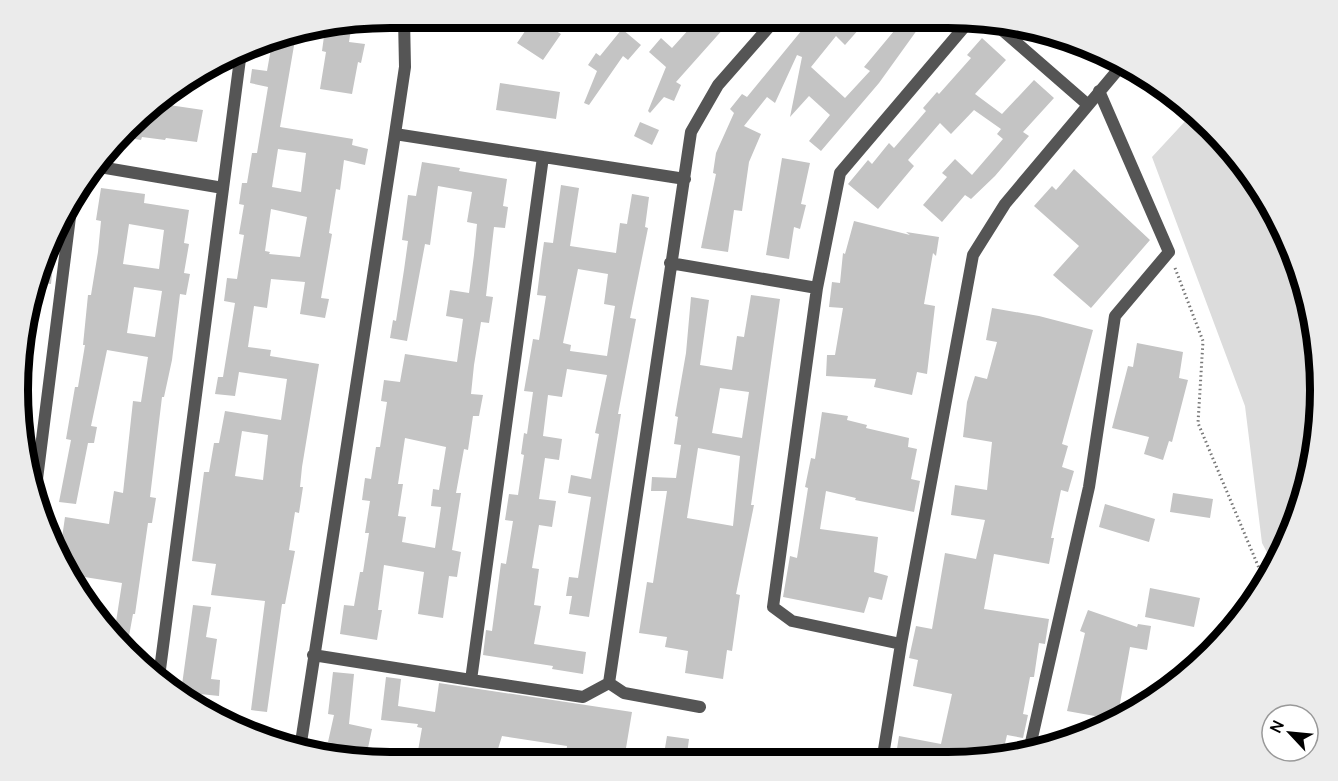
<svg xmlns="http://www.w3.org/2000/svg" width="1338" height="781" font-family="Manrope,sans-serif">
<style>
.green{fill:#dcdcdc}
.building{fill:#c4c4c4;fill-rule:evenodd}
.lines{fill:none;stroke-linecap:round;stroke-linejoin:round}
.path{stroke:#777;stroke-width:3;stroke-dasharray:1.5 3;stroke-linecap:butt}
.street{stroke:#555;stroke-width:12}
.rim{fill:none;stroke:#000;stroke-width:8}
</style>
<rect width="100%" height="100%" fill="#fff"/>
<path class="green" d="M1190 116 1257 184 1313 318V464L1272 562 1262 543 1245 406 1152 157Z"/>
<path class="building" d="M534 18 561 34 543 60 517 43Z
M699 18H733L676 82 681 85 674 101 664 97 650 113 648 111 666 67 649 52 661 38 672 48Z
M811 19H850L860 28 845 45 836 36 811 67 845 98 870 71 864 67 904 19H925L879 83 821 151 809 141 830 115 809 96 790 117 802 57 797 55 775 103 767 97 744 126 761 134 749 162 742 211 734 210 728 252 701 248 716 174 713 173 716 153 734 113 730 109 742 94 747 97Z
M336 27 351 29 349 42 365 44 361 63 358 62 352 94 320 89 326 52 322 51 325 29Z
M622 29 641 45 628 60 623 56 589 105 584 103 597 71 588 65 596 53 600 56Z
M296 34 280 127 353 139 352 145 368 149 365 165 344 160 340 190 336 189 329 233 332 234 321 298 329 299 325 318 300 314 305 282 271 279 267 308 254 306 248 347 271 350 270 356 319 364 302 467 300 487H303L299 513 295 512 289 550 295 551 285 604H282L267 712 251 710 265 601 211 595 216 564 192 561 204 472H209L214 443H219L225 411 281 420 287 379 239 372 235 396 215 394 218 377H223L235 303 224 301 227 278 237 279 244 235 239 234 244 205 239 204 242 183H247L252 153H257L268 87 250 83 252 69 267 71 273 37ZM278 149 306 153 301 192 272 187ZM271 209 307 217 300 257 269 254 270 252 265 251ZM242 431 268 435 263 480 235 476Z
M982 38 1006 60 975 94 1002 114 1034 80 1054 98 1023 132 1029 136 995 176 971 199 965 195 942 222 923 205 947 177 942 173 955 159 972 175 1003 139 997 134 1001 129 974 110 951 134 940 123 908 160 914 166 878 209 848 184 868 160 872 164 889 143 894 148 926 111 923 108 937 92 939 94 971 58 967 55Z
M500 83 560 92 556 119 496 110Z
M171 91 169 105 203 110 197 142 166 138 165 140 142 137 141 140 122 137Z
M640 122 659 130 652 145 634 136Z
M782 158 810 163 801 204 806 205 800 229 794 227 789 259 766 255Z
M422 162 460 168 459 171 507 179 503 206 508 207 505 228 494 227 486 296 493 297 489 323 481 322 474 365 471 394 483 395 479 416H473L468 450 464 449 456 493H461L452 550 461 552 457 577 449 576 443 618 418 614 424 572 384 565 378 610H382L377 640 340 634 344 605 354 606 360 572H363L369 533H365L370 501 362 500 365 478 371 479 376 447H380L387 402 381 401 384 380 400 382 405 354 457 362 463 319 446 316 450 290 469 293 474 255 477 224 467 222 472 192 438 186 430 245 425 244 407 341 390 338 393 320 396 321 404 270 408 241 402 240 408 195 416 196ZM405 438 446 447 439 490 433 489 431 506 441 507 435 548 402 542 406 517 398 516 403 484H398Z
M1074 169 1150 240 1091 308 1053 275 1079 246 1034 206 1052 186 1056 190Z
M561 185 579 188 570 246 616 253 620 223 627 224 632 194 649 197 645 227 648 228 630 318 636 319 618 414H621L589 617 569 614 572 596H566L569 577 578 578 591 497 568 493 571 475 591 479 599 434 595 433 607 375 567 369 562 397 548 395 543 436 562 439 559 460 545 458 539 499 556 501 552 527 539 525 532 568 539 569 534 605 541 606 534 644 586 652 583 674 552 669 553 666 483 655 486 630 492 631 501 563 506 564 513 521 505 520 509 494 518 495 524 455 521 454 524 433 527 434 533 392 524 391 533 339 539 340 546 296 537 295 541 263 544 242 553 243ZM578 269 608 274 604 304 615 306 607 356 570 351 571 345 563 343Z
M101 188 145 194 144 203 189 210 184 243 189 244 184 273 190 274 186 295 180 294 172 360 164 397H162L150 497 156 498 152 523H148L135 614H133L127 647 114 635 122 583 72 575 60 552 65 517 109 524 114 491 123 493 133 401 141 402 148 357 107 350 91 426 97 427 94 443H88L76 504 59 502 71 440 66 439 75 387H78L85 345H83L88 295H91L98 252 101 221 96 220ZM129 224 164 230 159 269 123 264ZM134 287 162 291 155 337 127 333Z
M854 221 910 235 906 232 939 237 936 256 933 253 924 304 935 306 927 374 917 372 912 395 874 387 876 379 826 376 827 355H835L843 308 829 307 832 282 840 283 843 253 845 254Z
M56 237 51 284 36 282 38 271Z
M751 295 780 299 751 505H754L736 594 740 595 732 651 727 650 723 679 685 673 688 651 665 647 667 637 639 633 647 582 653 583 667 491H651L652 477 676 478 681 445 674 444 678 417 675 416 686 353 691 297 709 300 700 365 732 370 737 336 744 337ZM720 388 749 392 742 438 712 433ZM698 448 740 456 733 526 687 518Z
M992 308 1039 316 1093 330 1062 444 1068 446 1062 467 1074 471 1068 492 1061 490 1051 538H1054L1049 564 994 554 984 609 1049 619 1045 644 1039 643 1034 677H1030L1023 714 1028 715 1023 738 1007 735 1003 752 994 750 993 758 972 762H931L896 755 899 736 941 744 952 694 913 686 918 660 909 658 916 626 932 629 945 553 976 559 985 520 951 515 955 485 987 490 992 442 963 437 967 402 975 376 987 379 997 342 986 340Z
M1137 343 1183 352 1179 378 1188 380 1172 442 1169 441 1163 460 1144 454 1149 437 1112 428 1128 366 1133 367Z
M822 412 848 416 847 420 867 425 866 428 909 438 908 447 917 449 911 479 920 481 914 512 855 500 856 498 826 491 820 529 878 537 874 572 888 576 882 600 869 597 864 613 783 597 790 556 797 558 808 488 805 487 811 458 815 459Z
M1173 493 1213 499 1210 518 1170 512Z
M1105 504 1155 519 1149 542 1099 527Z
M1150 588 1200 598 1194 627 1145 617Z
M193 605 211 607 206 637 217 639 211 679 220 680 219 696 181 692Z
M1088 610 1137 627 1138 624 1151 626 1147 650 1130 647 1117 720 1067 711 1085 633 1080 631Z
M333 672 354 674 349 724 372 729 365 762 330 755 332 743 328 742 334 715 328 714Z
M386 677 401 679 398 706 435 712 439 683 632 712 626 748 664 754 667 736 689 739 686 762H565L567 746 502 736 494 762H416L422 728 417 727 418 724 381 720Z"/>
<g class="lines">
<path class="path" d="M1175 268 1203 341 1198 423 1264 580"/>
<path class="street" d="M971 19 840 173 817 288 773 607 792 621 901 644 973 255 1005 204 1122 65
M994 23 1087 104
M395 134 685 179
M94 166 223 188
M670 263 817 288
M35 495 71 209
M313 655 471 680 543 157
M159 677 240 59 237 56
M471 680 583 697 609 683 691 132 718 85 776 19
M609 683 624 693 700 707
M300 749 395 134 405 67 404 18
M1029 751 1089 487 1115 316 1169 252 1099 91
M882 762 901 644"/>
</g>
<path d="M0 0H1338V781H0ZM390 28H948A362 362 0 0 1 1310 390V390A362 362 0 0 1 948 752H390A362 362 0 0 1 28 390V390A362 362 0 0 1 390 28Z" fill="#ebebeb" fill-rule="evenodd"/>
<path class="rim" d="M390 28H948A362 362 0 0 1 1310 390V390A362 362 0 0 1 948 752H390A362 362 0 0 1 28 390V390A362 362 0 0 1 390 28Z"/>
<g transform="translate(1290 733) rotate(296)"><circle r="28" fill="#ffffff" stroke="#999999" stroke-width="1.5"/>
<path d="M0-4.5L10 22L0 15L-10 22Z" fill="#000000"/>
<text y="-9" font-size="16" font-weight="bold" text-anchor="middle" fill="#000000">N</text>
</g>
</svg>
